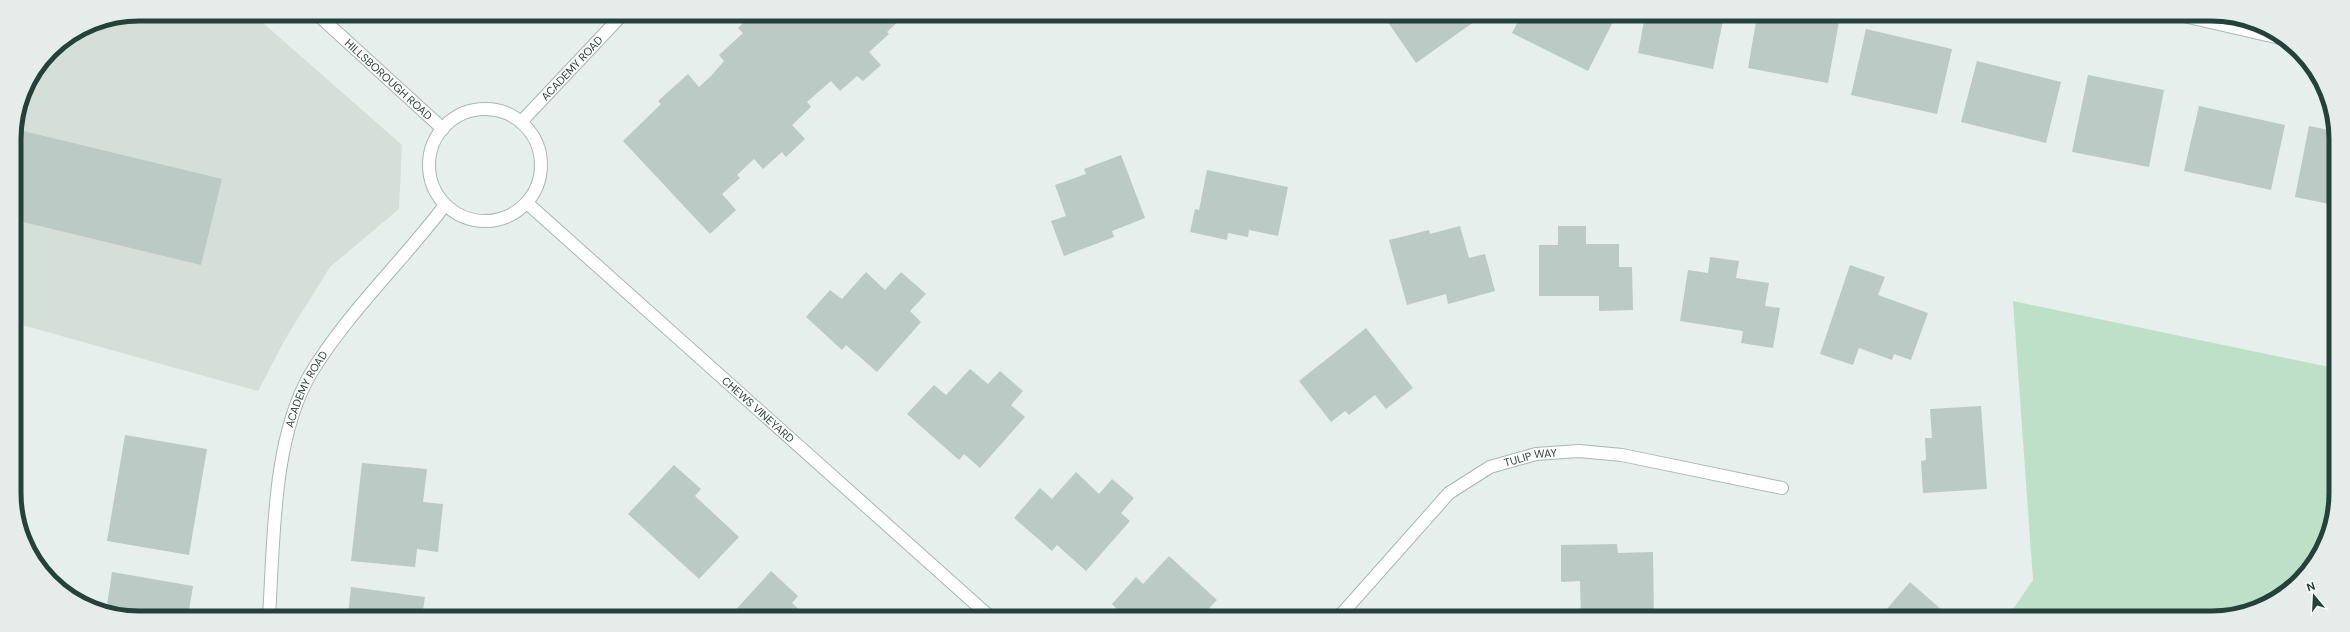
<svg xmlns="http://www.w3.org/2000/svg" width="2350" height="632" font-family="'DM Sans',sans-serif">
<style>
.built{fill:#d4dfda}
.green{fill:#bfe0c8}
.building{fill:#bbcac4}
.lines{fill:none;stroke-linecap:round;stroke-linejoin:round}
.minor-casing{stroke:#a8b8b2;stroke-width:14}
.minor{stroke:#fff;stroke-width:12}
.labels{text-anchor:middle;stroke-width:3.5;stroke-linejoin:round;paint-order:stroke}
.street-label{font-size:11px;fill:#24423a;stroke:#f7fbf9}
.rim{fill:none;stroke:#24423a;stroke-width:5}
</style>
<rect width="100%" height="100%" fill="#e6efeb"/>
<path class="built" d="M139 14H253L402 145 399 209 330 267 287 336 258 391 15 323 14 131 27 84 51 50 91 23Z"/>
<path class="green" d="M2013 301 2334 368V518L2319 556 2293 587 2259 609 2219 618H2007L2033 580Z"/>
<path class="building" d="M752 15H905L887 32 889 34 869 52 881 65 863 81 857 76 840 91 831 81 807 102 811 107 792 125 805 139 786 157 782 152 763 169 754 159 737 175 740 178 722 194 736 210 710 234 623 141 661 104 658 101 688 74 699 87 711 76 724 61 719 55 743 33 738 28Z
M1383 15 1475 16 1478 19 1416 63Z
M1521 16H1611L1615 18 1588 71 1512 33Z
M1645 16H1724L1713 69 1638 53Z
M1757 16H1840L1828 83 1748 68Z
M1866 29 1952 49 1937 114 1851 95Z
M1977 61 2061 82 2046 143 1961 122Z
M2088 75 2164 90 2149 167 2072 152Z
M2199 106 2285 125 2271 190 2184 171Z
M2309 126 2334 131V205L2295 197Z
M15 129 222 179 201 265 15 220Z
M1121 155 1145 218 1112 231 1114 237 1064 256 1051 221 1066 216 1055 185 1086 174 1084 169Z
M1207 170 1288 187 1278 236 1249 230 1248 237 1228 233 1227 240 1190 232 1195 209 1199 210Z
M1460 226 1469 258 1485 254 1495 291 1448 304 1446 294 1407 305 1389 240 1429 230 1430 234Z
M1558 226H1586V244H1619V267H1632L1633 310 1599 311V296H1539V245H1558Z
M1710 257 1739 261 1736 278 1769 283 1765 306 1780 308 1773 348 1741 343 1743 331 1680 321 1688 270 1708 273Z
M1850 265 1885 277 1878 295 1928 313 1911 360 1894 354 1892 360 1859 348 1853 365 1820 354Z
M866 272 885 290 901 272 926 294 910 311 921 322 877 372 846 345 842 350 806 317 830 290 842 299Z
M1366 328 1413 388 1386 409 1375 395 1349 415 1345 411 1331 422 1299 381Z
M970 369 988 384 1000 371 1023 391 1011 405 1025 417 980 468 964 454 959 460 907 414 934 385 946 395Z
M1981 406 1987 489 1923 493 1921 461 1926 460 1925 438H1932L1930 409Z
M125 435 207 449 189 555 107 541Z
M362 463 427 469 423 502 443 504 438 552 417 549 415 567 351 561Z
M674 465 701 489 695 496 739 537 699 579 628 514Z
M1076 472 1099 494 1112 479 1134 498 1121 513 1130 521 1086 571 1057 545 1052 551 1014 518 1040 488 1052 499Z
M1617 544 1618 553 1653 552 1654 617H1581L1580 581 1561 582V545Z
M1169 556 1217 600 1201 617H1125L1112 604 1136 577 1143 584Z
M771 571 798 596 792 603 806 616H730Z
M112 572 193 586 188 616H114L106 612Z
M1910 582 1943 611 1937 617H1880Z
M351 587 425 597 422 616H348Z"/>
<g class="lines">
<g class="minor-casing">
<g id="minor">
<path id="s1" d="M317 14 443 129"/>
<path d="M2184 16 2284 39"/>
<circle cx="485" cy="165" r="56"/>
<path id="s2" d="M521 122 622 15"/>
<path id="s3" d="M527 203 989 616"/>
<path id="s4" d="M269 616C274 541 272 439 311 373 349 311 402 262 445 205"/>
<path id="s5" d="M1339 617 1449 493 1490 467 1536 454 1579 451 1622 455 1782 488"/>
</g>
</g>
<use href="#minor" class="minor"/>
</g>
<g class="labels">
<g class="street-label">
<text dy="4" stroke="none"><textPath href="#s2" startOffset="74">ACADEMY ROAD</textPath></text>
<text dy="4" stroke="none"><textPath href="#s1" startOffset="97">HILLSBOROUGH ROAD</textPath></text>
<text dy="4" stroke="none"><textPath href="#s4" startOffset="232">ACADEMY ROAD</textPath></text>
<text dy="4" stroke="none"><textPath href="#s3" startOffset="310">CHEWS VINEYARD</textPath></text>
<text dy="4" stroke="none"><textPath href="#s5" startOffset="256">TULIP WAY</textPath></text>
</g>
</g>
<path d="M0 0H2350V632H0ZM139 21H2211A118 118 0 0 1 2329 139V493A118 118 0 0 1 2211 611H139A118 118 0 0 1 21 493V139A118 118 0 0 1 139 21Z" fill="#e6ecea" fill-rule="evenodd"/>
<path class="rim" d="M139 21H2211A118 118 0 0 1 2329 139V493A118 118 0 0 1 2211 611H139A118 118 0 0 1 21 493V139A118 118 0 0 1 139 21Z"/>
<g transform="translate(2314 596) rotate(342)" stroke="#f7fbf9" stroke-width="3" paint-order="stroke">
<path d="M0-3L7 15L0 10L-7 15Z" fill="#24423a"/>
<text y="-6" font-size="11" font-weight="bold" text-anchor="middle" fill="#24423a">N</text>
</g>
</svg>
